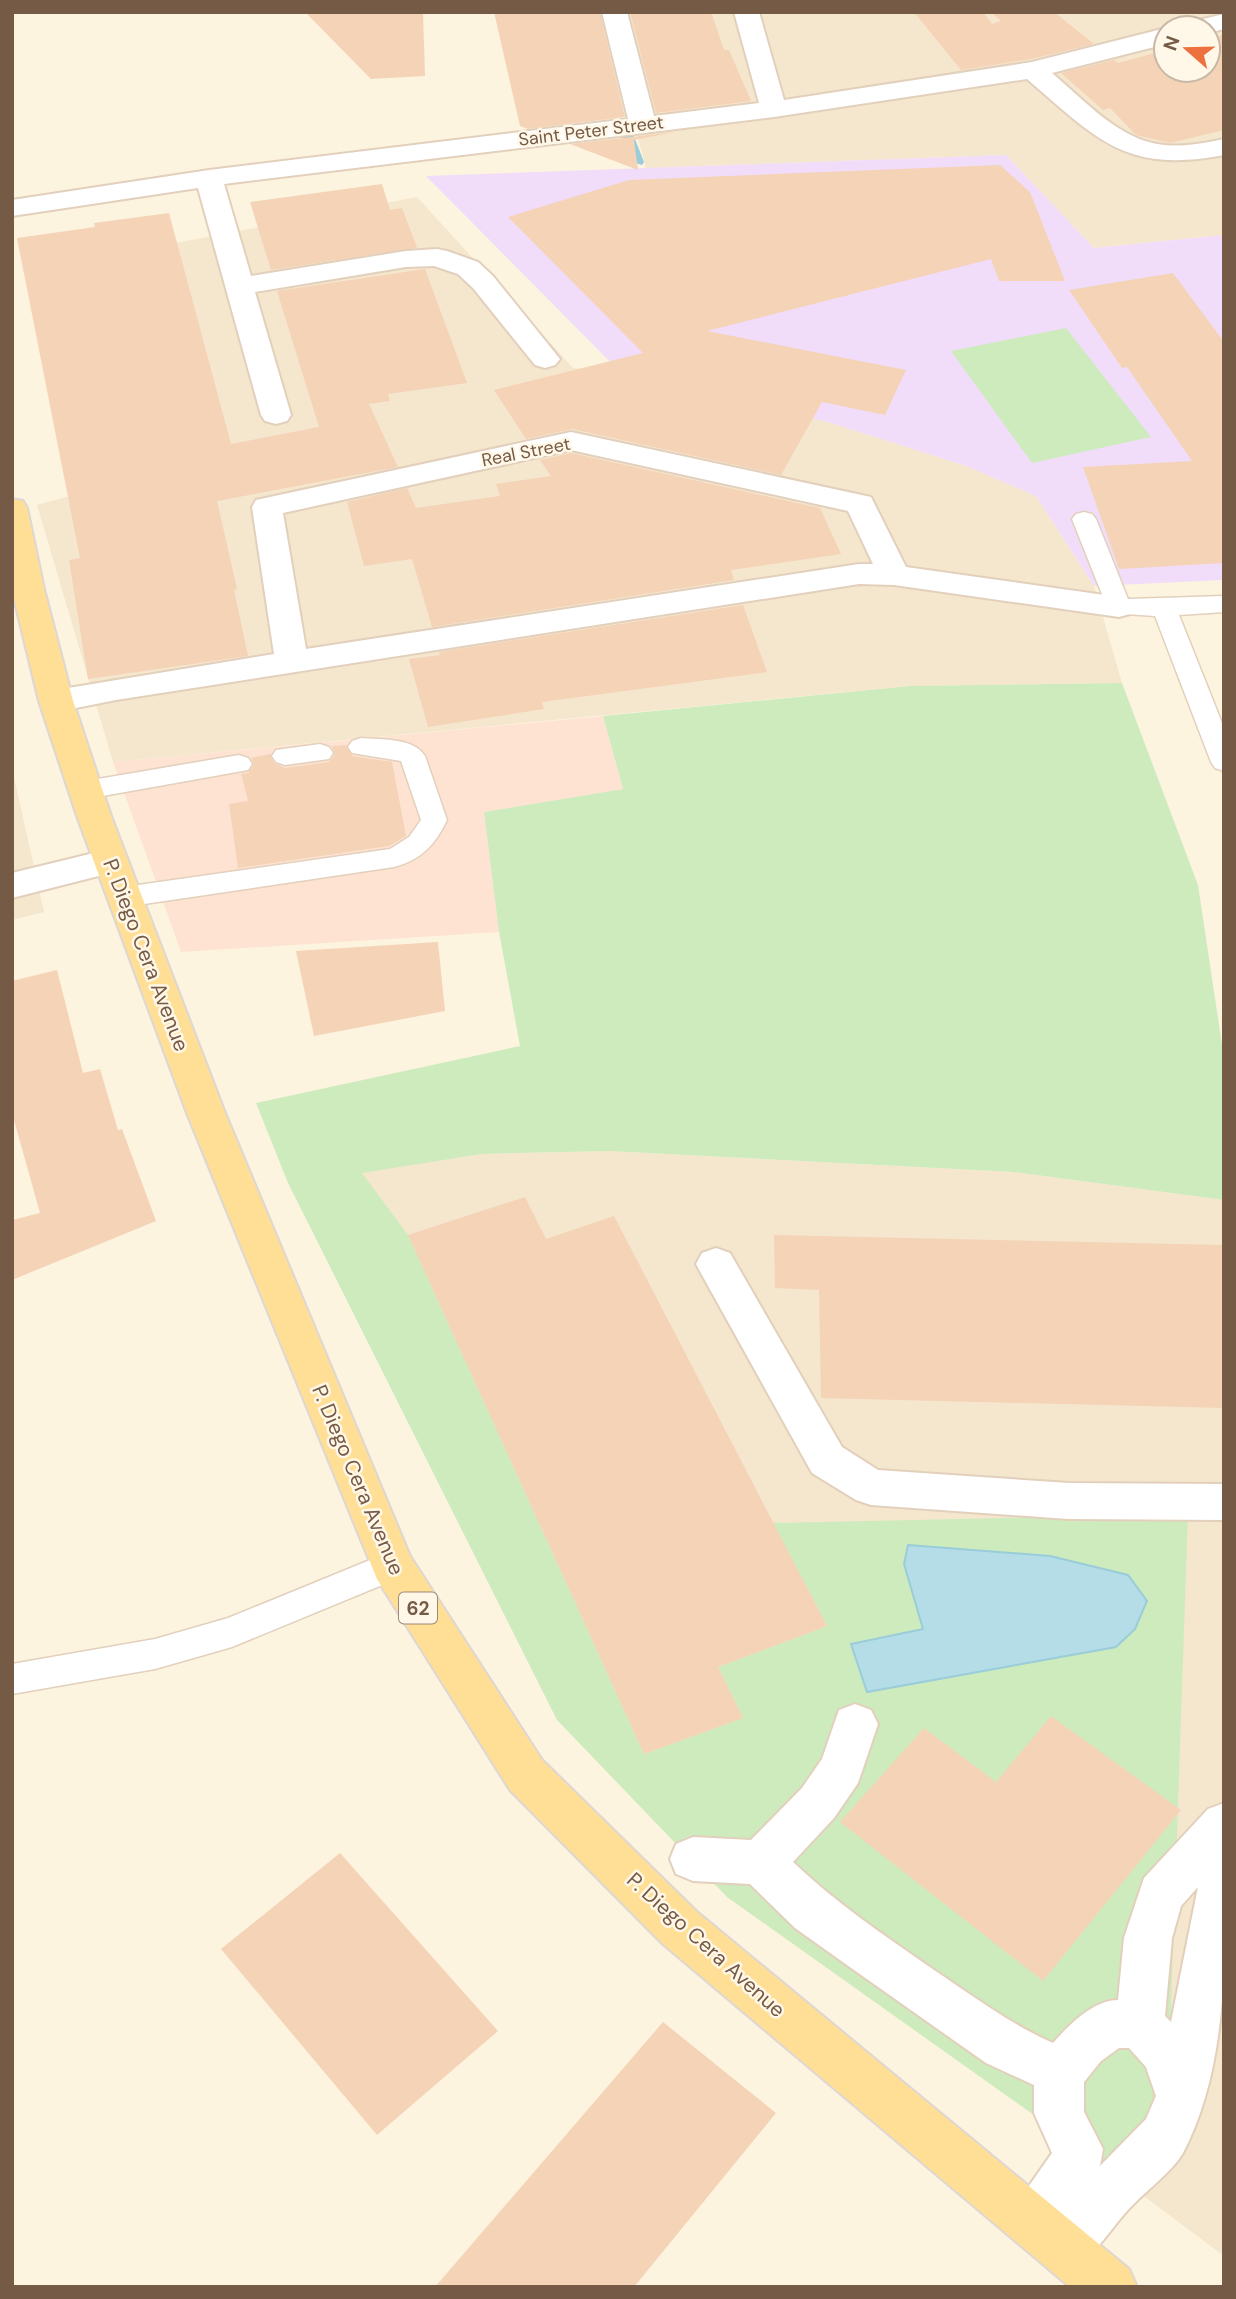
<svg xmlns="http://www.w3.org/2000/svg" width="1236" height="2299" font-family="'DM Sans',sans-serif">
<style>
.residential{fill:#f5e6ce;fill-rule:evenodd}
.commercial{fill:#fee3d3}
.education{fill:#f1ddf9}
.green{fill:#ceebbe}
.water{fill:#b4dde7;stroke:#9accd9;stroke-width:2}
.lines{fill:none;stroke-linecap:round;stroke-linejoin:round}
.stream{fill:#9accd9;fill-rule:evenodd}
.building{fill:#f4d3b7}
.service-casing{stroke:#e2d0bc;stroke-width:3}
.minor-casing{stroke:#e2d0bc;stroke-width:4}
.primary-casing{stroke:#ded7d3;stroke-width:4}
.service{fill:#fff;fill-rule:evenodd}
.minor{fill:#fff;fill-rule:evenodd}
.primary{fill:#ffde95;fill-rule:evenodd}
.labels{text-anchor:middle;stroke-width:5;stroke-linejoin:round;paint-order:stroke}
.far-street-label{font-size:18px;fill:#755a46;stroke:#fff7e7}
.shield{fill:#fff7e7;stroke:#9e8976;stroke-width:2}
.shield-label{font-size:19px;font-weight:bold;fill:#755a46}
.street-label{font-size:21px;fill:#755a46;stroke:#fff7e7}
</style>
<rect width="100%" height="100%" fill="#fdf4e0"/>
<path class="residential" d="M605 12H1224V235L1094 248 1006 155 646 168ZM1166 28H1208V70H1166Z
M417 197 573 368 620 372 828 422 966 466 1036 496 1094 586 1122 683 910 686 113 762 37 505 149 474 97 258Z
M12 768 44 912 12 920Z
M609 1151 1014 1172 1224 1200V2256L1042 2120 727 1897 288 1183 481 1154Z"/>
<path class="commercial" d="M603 716 623 789 484 812 499 932 181 952 113 762Z"/>
<path class="education" d="M1006 155 1094 248 1224 235V580L1094 586 1036 496 966 466 828 422 620 372 426 176Z"/>
<path class="green" d="M1066 328 1151 437 1032 463 951 351Z
M1122 683 1198 885 1224 1058V1200L1014 1172 609 1151 481 1154 362 1173 408 1235 644 1754 743 1718 718 1667 827 1626 773 1523 1188 1514 1167 2124 1114 2172 727 1897 557 1720 288 1183 256 1103 520 1046 499 932 484 812 623 789 603 716 910 686Z"/>
<path class="water" d="M908 1545 1050 1556 1128 1575 1147 1601 1135 1629 1116 1647 867 1692 851 1644 923 1629 904 1564Z"/>
<g class="lines">
<path class="stream" d="M627 130 633 134 644 162 642 165 632 162 621 134Z"/>
</g>
<path class="building" d="M305 12H423L425 76 371 79Z
M494 12H600L625 117 528 129 520 126Z
M630 12H711L724 50H729L751 101 656 113Z
M914 12H983L992 24 1001 21 991 12H1054L1094 44 1031 59 961 70Z
M1224 35V130L1170 143 1136 135 1110 108 1103 110 1061 73 1114 60 1118 63 1166 50V70H1208V39Z
M675 132 634 140 638 170 570 144Z
M1000 165 1030 192 1065 281H999L991 259 707 331 906 370 885 415 822 402 781 475 572 429 526 439 494 390 643 353 508 217 629 180Z
M382 184 390 210 402 208 417 248 271 270 250 202Z
M169 213 231 444 319 427 277 291 425 269 467 383 388 394 390 401 369 404 398 467 217 501 237 589 234 590 248 656 88 679 69 560 80 558 17 238 95 227 94 223Z
M1173 273 1224 342V563L1119 569 1083 467 1192 461 1127 367 1122 368 1069 290Z
M571 453 820 508 841 554 731 570 734 580 432 627 412 559 364 566 347 502 407 488 416 508 500 496 496 484 551 476 540 460Z
M743 605 767 672 542 702 544 709 428 727 409 659 440 655 439 652Z
M346 745 352 756 392 762 406 836 389 846 238 868 229 804 248 801 241 774 248 773 254 765 251 758 270 754 274 763 285 768 329 762 335 754 332 746Z
M438 942 445 1011 314 1036 296 951Z
M57 970 83 1073 100 1069 118 1130 122 1129 156 1221 12 1280V1220L40 1213 12 1113V981Z
M525 1197 546 1239 614 1216 827 1626 718 1667 743 1718 644 1754 408 1235Z
M774 1235 1224 1245V1408L821 1398 819 1290 775 1288Z
M1051 1716 1181 1810 1043 1981 840 1822 924 1728 996 1782Z
M340 1853 498 2031 377 2135 221 1949Z
M663 2022 776 2113 634 2287H435Z"/>
<g class="lines">
<g class="service-casing">
<path id="service" d="M1084 512 1092 514 1096 519 1128 599 1224 596V612L1179 615 1224 728V771L1215 768 1211 762 1155 616 1110 613 1107 607 1072 519 1076 514Z
M361 738C381 740 413 737 425 756L447 820C435 845 421 860 394 867L124 907 114 904 110 897 114 890 124 887 390 849 409 837 421 820 401 761 352 753 348 747 352 741Z
M320 744 329 747 333 753 329 759 285 765 276 762 272 756 276 750Z
M239 755 248 758 252 764 248 770 86 799 77 796 73 790 77 784 86 781Z
M392 1551 404 1556 409 1566 404 1576 232 1647 155 1669 12 1694V1664L155 1639 228 1618Z"/>
</g>
<g class="minor-casing">
<path id="minor" d="M602 12H627L654 116 759 103 734 12H759L784 100 1032 62 1166 28V44L1052 73C1084 100 1120 141 1164 145 1185 147 1204 143 1224 139V155C1125 174 1097 139 1027 79L774 117 224 184 251 276 406 251 437 249 447 251 478 262 493 276 560 359 555 365 545 368 535 365 473 288 458 274 434 266 406 267 255 292 291 415 287 421 276 424 265 421 261 415 198 188 12 216V200L209 170 628 119Z
M1224 14V29L1208 33V28H1183L1187 23Z
M571 432 871 497 906 567 1119 597 1130 600 1135 607 1130 614 1119 617 894 585 859 584 116 700 56 712 44 709 39 701 44 693 56 690 274 654 252 507 256 500ZM571 450 848 511 873 564H859L306 649 283 513Z
M110 849 122 852 128 861 122 870 12 898V873Z
M716 1248 730 1253 842 1447 878 1470 1069 1483 1224 1484V1520L1069 1519 871 1505 856 1500 812 1473 702 1275 696 1264 702 1253Z
M855 1704 871 1710 878 1724 858 1783 834 1818 793 1862C836 1903 885 1936 934 1970 973 1996 1010 2024 1053 2043 1068 2026 1093 2000 1118 2000L1124 1938 1144 1878 1208 1809 1224 1803C1224 1913 1236 2052 1183 2153 1172 2172 1143 2193 1128 2210 1107 2233 1093 2260 1064 2272L1046 2264 1039 2245 1035 2247 1017 2239 1009 2221 1017 2203 1052 2153 1034 2113V2085L986 2063 847 1965 795 1928 750 1884 693 1881 676 1874 670 1859 676 1844 693 1837 751 1840 802 1788 822 1759 839 1710ZM1198 1887 1171 2022 1165 2016 1172 1938 1181 1906ZM1119 2048H1129L1146 2067 1156 2096 1146 2119 1100 2166 1103 2149 1084 2112V2082L1101 2061Z"/>
</g>
<g class="primary-casing">
<path id="primary" d="M12 499 23 501 27 508 44 589 73 701 111 816 225 1113 410 1556 542 1760 697 1912 1129 2269 1137 2287H1070L663 1944 510 1790 377 1579 187 1113 77 816 39 701 12 590Z"/>
</g>
<use href="#service" class="service"/>
<use href="#minor" class="minor"/>
<use href="#primary" class="primary"/>
</g>
<g class="labels">
<g class="far-street-label">
<text transform="translate(591 131) rotate(-7)" y="6">Saint Peter Street</text>
<text transform="translate(526 452) rotate(-11)" y="6">Real Street</text>
</g>
<rect class="shield" x="399" y="1592.5" width="38" height="31" rx="5"/>
<g class="shield-label">
<text x="418" y="1615">62</text>
</g>
<g class="street-label">
<text transform="translate(146 955) rotate(69)" y="7">P. Diego Cera Avenue</text>
<text transform="translate(358 1480) rotate(67)" y="7">P. Diego Cera Avenue</text>
<text transform="translate(706 1945) rotate(42)" y="7">P. Diego Cera Avenue</text>
</g>
</g>
<rect width="1236" height="2299" fill="none" stroke="#755a46" stroke-width="28"/>
<g transform="translate(1187 49) rotate(290)"><circle r="33" fill="#fff7e7" stroke="#c8b8a7" stroke-width="2"/>
<path d="M0-5L12 26L0 18L-12 26Z" fill="#ed703f"/>
<text y="-10" font-size="19" font-weight="bold" text-anchor="middle" fill="#755a46">N</text>
</g>
</svg>
